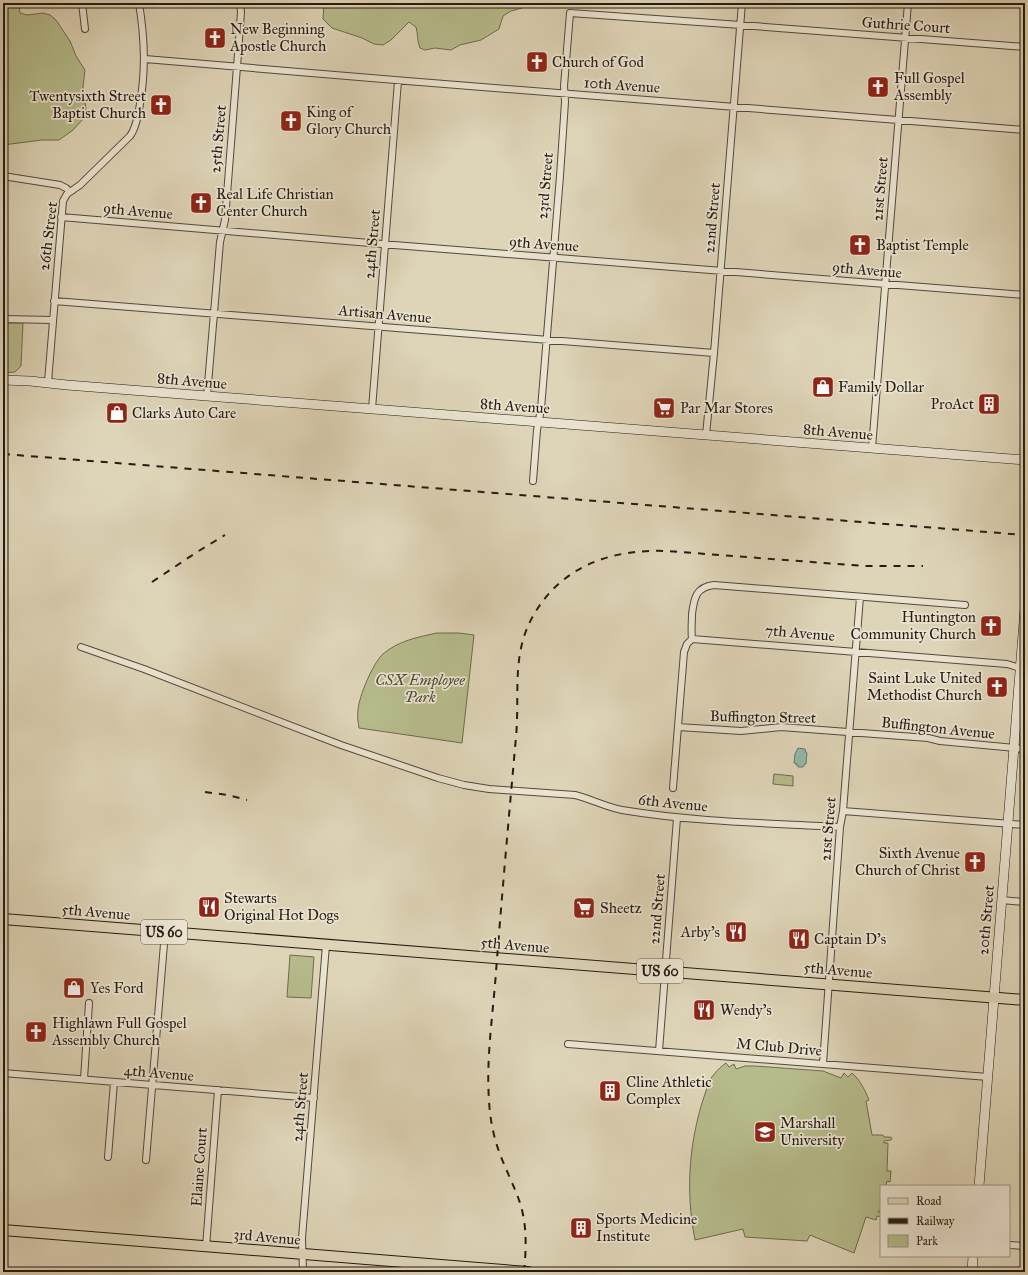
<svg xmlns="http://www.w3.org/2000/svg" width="1028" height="1275" font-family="'IM FELL Great Primer',serif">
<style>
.green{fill:#b6bb8b;stroke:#6e6b4f}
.water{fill:#94b8aa;stroke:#68796e}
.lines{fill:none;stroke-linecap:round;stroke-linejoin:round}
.street-casing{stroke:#53493c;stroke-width:8}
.secondary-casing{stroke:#251b13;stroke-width:10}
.primary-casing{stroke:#251b13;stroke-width:12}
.street{stroke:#eae3d0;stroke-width:6}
.secondary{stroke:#eae3d0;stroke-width:9}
.primary{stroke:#ded4b7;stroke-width:10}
.rail{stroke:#251b13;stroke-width:2;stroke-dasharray:7 7;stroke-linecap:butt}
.labels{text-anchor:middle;stroke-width:3.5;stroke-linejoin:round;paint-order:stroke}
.shield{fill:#eae3d0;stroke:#60574c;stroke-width:1}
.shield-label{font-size:14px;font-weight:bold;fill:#251b13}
.street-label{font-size:15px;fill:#251b13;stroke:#eae3d0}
.poi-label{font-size:15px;fill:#251b13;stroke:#eae3d0;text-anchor:start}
.park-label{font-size:15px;font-style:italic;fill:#504b37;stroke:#eae3d0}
</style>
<rect width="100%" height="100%" fill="#ded4b7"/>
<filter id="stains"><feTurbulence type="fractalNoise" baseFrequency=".005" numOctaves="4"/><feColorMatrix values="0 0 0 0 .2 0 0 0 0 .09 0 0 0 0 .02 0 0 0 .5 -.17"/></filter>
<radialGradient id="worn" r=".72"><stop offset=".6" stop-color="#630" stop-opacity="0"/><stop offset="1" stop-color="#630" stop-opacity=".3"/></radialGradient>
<path class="green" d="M3 3H19L20 13 27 15 43 13 50 15 56 20 70 41 76 56 85 70 83 86 86 110 84 118 73 130 59 140H42L3 145Z
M324 3H527L522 8 511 11 503 16 499 29 481 40 460 45 451 50 435 48 425 50 420 48C417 41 418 34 416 27L409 22 391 40 383 45 374 44 362 38 332 28 323 19Z
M3 323H23L21 366 15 372 3 373Z
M437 633H459L474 635 462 743 359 728C358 722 357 716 358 710 359 696 373 663 383 654 398 641 418 637 437 633Z
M774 774 793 776V786L773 784Z
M290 955 314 957 311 998 287 997Z
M726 1063 729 1067 734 1064 736 1069 745 1066H755L823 1071 841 1078 844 1073 848 1077 852 1073C860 1080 865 1090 869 1100L866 1101 872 1135H883L884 1137H890L892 1138 891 1140 884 1141V1143H888L887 1171H891L890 1182 887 1181 886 1186H881V1211L879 1210 878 1212 881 1213V1217L877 1216 876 1220 866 1217 854 1253 810 1235 807 1241 745 1237 743 1229 695 1240C685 1189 689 1138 707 1088L705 1087C711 1078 717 1069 726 1063Z"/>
<path class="water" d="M798 748 805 749 806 753H807L806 764H805L803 767H798V765H796V763H794L795 754Z"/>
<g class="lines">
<g class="street-casing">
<path id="street" d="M82 3 85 29
M145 59 407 81 1025 130
M3 176 60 185 66 188 70 192
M61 217 394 245 1025 295
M54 301 714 353
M3 319 53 320
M48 382 63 201 67 194 80 185 130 136C136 128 137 119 139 110 146 72 145 41 139 3
M207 396 220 242 225 220 238 54 241 12 240 3
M372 409 398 81
M706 435 714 353 742 3
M872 448 908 3
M533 481 537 430 541 409 560 176 565 102 564 86 570 13 727 24 1025 47
M692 639 1007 664 1020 668
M81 647 144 669 341 745 438 778 464 785 489 789 575 795C591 799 606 807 622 810 694 822 768 823 840 827
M678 727 741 731 781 727 928 738 940 741 1025 749
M673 788 684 652 687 644 692 639C691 630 692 622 692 614 694 598 696 587 714 585L965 605
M843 811 1025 825
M3 868V862
M1001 900 1025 902
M568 1044 988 1077
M659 1051 677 818
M823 1064 840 827 843 811 860 597
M3 1073 314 1098
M84 1079 89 1003
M108 1157 114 1082
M146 1160 165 932
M1009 1245 1025 1246
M206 1247 218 1090
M303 1272 302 1238 326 945"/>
</g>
<g class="secondary-casing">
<path id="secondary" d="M3 380 30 381 67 385 207 396 1025 460
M979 1186 1025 609
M972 1272 973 1256"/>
</g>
<g class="primary-casing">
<path id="primary" d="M3 919 1025 1000
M3 1230 528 1272"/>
</g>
<use href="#street" class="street"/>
<use href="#secondary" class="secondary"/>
<use href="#primary" class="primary"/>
<path class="rail" d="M3 454 1025 535
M152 582 197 552 225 535
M205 792 228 795 247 800
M524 1272C526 1251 527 1231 522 1210 518 1194 510 1179 504 1164 495 1144 490 1122 489 1100 486 1058 493 1014 496 972 502 894 509 815 516 737 520 694 511 655 533 616 562 565 612 549 667 551L864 566H923"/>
</g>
<defs>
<g id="church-square" transform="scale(1.15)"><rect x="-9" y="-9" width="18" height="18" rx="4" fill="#8f2418" stroke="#eae3d0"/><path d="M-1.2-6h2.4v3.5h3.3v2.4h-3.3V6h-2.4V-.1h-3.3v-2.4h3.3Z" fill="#fff"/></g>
<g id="shop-square" transform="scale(1.15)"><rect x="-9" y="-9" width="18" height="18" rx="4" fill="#8f2418" stroke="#eae3d0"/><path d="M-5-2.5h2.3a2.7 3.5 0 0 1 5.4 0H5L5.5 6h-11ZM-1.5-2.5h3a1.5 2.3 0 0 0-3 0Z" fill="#fff"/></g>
<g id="building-square" transform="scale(1.15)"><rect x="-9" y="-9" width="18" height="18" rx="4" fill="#8f2418" stroke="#eae3d0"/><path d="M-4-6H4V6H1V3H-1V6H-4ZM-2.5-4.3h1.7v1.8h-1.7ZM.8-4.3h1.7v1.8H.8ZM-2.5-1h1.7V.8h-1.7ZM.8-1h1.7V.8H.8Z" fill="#fff"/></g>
<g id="supermarket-square" transform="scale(1.15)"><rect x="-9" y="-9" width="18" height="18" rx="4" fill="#8f2418" stroke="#eae3d0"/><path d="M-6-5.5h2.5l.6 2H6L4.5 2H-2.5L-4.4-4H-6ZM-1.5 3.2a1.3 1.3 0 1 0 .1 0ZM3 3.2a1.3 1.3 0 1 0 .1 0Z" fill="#fff"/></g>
<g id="restaurant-square" transform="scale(1.15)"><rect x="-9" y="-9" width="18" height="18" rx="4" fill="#8f2418" stroke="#eae3d0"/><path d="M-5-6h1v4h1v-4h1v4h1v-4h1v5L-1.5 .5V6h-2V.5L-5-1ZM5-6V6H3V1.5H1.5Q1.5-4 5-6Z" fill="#fff"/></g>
<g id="university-square" transform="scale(1.15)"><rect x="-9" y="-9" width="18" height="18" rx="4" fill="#8f2418" stroke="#eae3d0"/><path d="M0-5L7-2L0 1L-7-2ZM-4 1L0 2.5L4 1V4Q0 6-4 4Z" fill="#fff"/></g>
</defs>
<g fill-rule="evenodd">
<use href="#church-square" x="215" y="38"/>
<use href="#church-square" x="537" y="62"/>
<use href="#church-square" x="878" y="87"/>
<use href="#church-square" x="161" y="105"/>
<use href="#church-square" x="291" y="121"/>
<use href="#church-square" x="201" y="203"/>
<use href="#church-square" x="860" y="245"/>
<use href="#shop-square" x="823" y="387"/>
<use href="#building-square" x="989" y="404"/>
<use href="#supermarket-square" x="664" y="408"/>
<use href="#shop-square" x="117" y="413"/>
<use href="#church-square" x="991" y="626"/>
<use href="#church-square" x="997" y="687"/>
<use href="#church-square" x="975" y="862"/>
<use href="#restaurant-square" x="209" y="907"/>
<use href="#supermarket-square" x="584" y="908"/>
<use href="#restaurant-square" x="736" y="932"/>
<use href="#restaurant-square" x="799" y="939"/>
<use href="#shop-square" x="74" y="988"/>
<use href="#restaurant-square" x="704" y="1010"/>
<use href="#church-square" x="36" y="1032"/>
<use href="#building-square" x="610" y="1091"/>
<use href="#university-square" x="765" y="1132"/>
<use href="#building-square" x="581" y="1228"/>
</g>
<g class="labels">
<g class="shield">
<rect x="141" y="920" width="46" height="24" rx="3"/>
<rect x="637" y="959" width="46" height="24" rx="3"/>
</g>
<g class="shield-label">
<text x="164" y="937">US 60</text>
<text x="660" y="976">US 60</text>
</g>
<g class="street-label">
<text transform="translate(906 25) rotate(4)" y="5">Guthrie Court</text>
<text transform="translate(622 85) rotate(4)" y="5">10th Avenue</text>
<text transform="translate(218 139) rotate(-85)" y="5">25th Street</text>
<text transform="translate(545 186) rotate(-85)" y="5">23rd Street</text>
<text transform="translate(880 189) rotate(-85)" y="5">21st Street</text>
<text transform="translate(138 211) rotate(5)" y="5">9th Avenue</text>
<text transform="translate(712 218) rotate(-85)" y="5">22nd Street</text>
<text transform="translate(48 236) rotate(-83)" y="5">26th Street</text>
<text transform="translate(372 244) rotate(-85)" y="5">24th Street</text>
<text transform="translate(544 244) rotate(4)" y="5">9th Avenue</text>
<text transform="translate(867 270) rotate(5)" y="5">9th Avenue</text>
<text transform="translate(385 314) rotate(5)" y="5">Artisan Avenue</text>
<text transform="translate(192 381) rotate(5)" y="5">8th Avenue</text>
<text transform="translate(515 406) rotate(4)" y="5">8th Avenue</text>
<text transform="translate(838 432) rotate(5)" y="5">8th Avenue</text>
<text transform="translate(800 633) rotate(5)" y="5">7th Avenue</text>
<text transform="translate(763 717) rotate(1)" y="5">Buffington Street</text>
<text transform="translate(938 728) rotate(6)" y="5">Buffington Avenue</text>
<text transform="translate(673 803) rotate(6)" y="5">6th Avenue</text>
<text transform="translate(828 829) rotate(-85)" y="5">21st Street</text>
<text transform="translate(657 909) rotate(-85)" y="5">22nd Street</text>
<text transform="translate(96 912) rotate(5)" y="5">5th Avenue</text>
<text transform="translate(986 920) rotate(-85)" y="5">20th Street</text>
<text transform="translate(515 945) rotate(5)" y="5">5th Avenue</text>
<text transform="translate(838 970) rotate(5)" y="5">5th Avenue</text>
<text transform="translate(779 1047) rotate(5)" y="5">M Club Drive</text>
<text transform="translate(159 1073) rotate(5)" y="5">4th Avenue</text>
<text transform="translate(300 1107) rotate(-85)" y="5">24th Street</text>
<text transform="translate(199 1167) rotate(-86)" y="5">Elaine Court</text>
<text transform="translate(267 1237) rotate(5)" y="5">3rd Avenue</text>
</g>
<g class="poi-label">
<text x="230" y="34">New Beginning<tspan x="230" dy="17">Apostle Church</tspan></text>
<text x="552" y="67">Church of God</text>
<text x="894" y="83">Full Gospel<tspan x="894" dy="17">Assembly</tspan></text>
<text x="146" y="101" text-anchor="end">Twentysixth Street<tspan x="146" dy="17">Baptist Church</tspan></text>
<text x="306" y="117">King of<tspan x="306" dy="17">Glory Church</tspan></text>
<text x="216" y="199">Real Life Christian<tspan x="216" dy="17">Center Church</tspan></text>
<text x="876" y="250">Baptist Temple</text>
<text x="838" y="392">Family Dollar</text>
<text x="974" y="409" text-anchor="end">ProAct</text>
<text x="680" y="413">Par Mar Stores</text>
<text x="132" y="418">Clarks Auto Care</text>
<text x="976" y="622" text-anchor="end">Huntington<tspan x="976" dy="17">Community Church</tspan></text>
<text x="982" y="683" text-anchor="end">Saint Luke United<tspan x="982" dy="17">Methodist Church</tspan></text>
<text x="960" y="858" text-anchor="end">Sixth Avenue<tspan x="960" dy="17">Church of Christ</tspan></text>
<text x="224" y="903">Stewarts<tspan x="224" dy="17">Original Hot Dogs</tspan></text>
<text x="600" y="913">Sheetz</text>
<text x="720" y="937" text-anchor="end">Arby's</text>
<text x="814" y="944">Captain D's</text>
<text x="90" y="993">Yes Ford</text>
<text x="720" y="1015">Wendy's</text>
<text x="52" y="1028">Highlawn Full Gospel<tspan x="52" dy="17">Assembly Church</tspan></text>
<text x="626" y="1087">Cline Athletic<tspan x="626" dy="17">Complex</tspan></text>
<text x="780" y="1128">Marshall<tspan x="780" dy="17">University</tspan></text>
<text x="596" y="1224">Sports Medicine<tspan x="596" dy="17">Institute</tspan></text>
</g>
<g class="park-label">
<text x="420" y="685">CSX Employee<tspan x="420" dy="17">Park</tspan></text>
</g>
</g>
<rect width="1028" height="1275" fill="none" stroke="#ded4b7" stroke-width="16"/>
<rect x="4" y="4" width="1020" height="1267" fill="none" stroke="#251b13" stroke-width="2"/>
<rect x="8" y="8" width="1012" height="1259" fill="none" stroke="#251b13"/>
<rect x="880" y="1185" width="130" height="72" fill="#eae3d0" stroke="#9b9384"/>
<rect x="888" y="1198" width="20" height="6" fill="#ded4b7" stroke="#9b9384"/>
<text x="916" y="1205" font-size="12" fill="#251b13">Road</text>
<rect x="888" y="1218" width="20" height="6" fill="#251b13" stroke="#9b9384"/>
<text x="916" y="1225" font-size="12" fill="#251b13">Railway</text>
<rect x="888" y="1235" width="20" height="12" fill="#b6bb8b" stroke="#9b9384"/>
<text x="916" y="1245" font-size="12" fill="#251b13">Park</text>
<rect width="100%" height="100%" filter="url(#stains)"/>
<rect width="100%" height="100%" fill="url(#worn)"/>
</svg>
